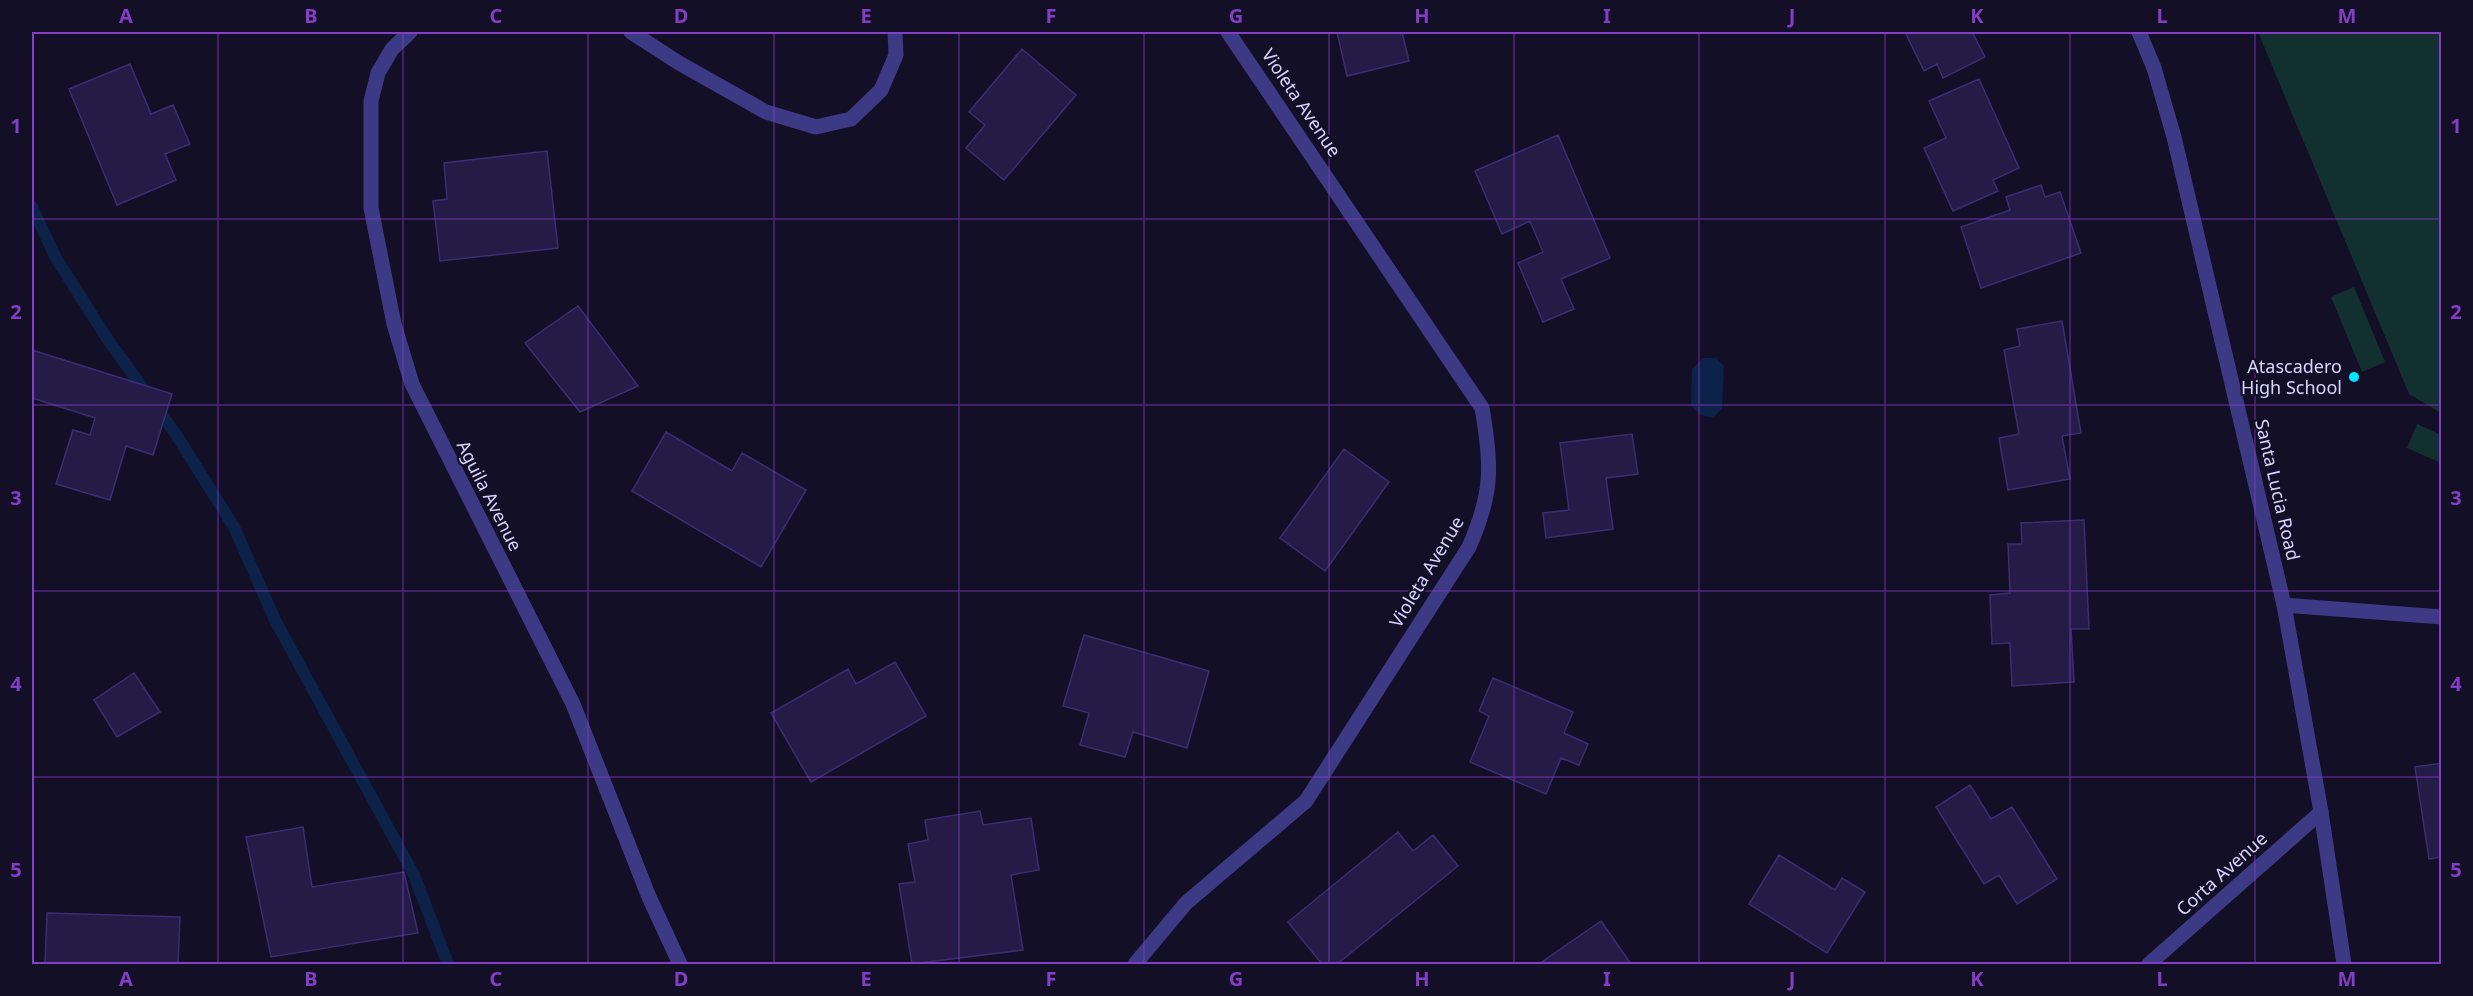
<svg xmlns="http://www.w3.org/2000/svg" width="2473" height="996" font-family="'Noto Sans',sans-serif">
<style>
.green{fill:#12302f}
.water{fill:#0c2248}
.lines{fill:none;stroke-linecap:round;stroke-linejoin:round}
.stream{stroke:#0c2248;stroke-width:12}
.building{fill:#241b47;stroke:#3b2d73;stroke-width:1.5}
.minor{stroke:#3d3a85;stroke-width:15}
.tertiary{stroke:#3d3a85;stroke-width:15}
.grid{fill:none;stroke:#843dc5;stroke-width:1.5;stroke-opacity:0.55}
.poi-dot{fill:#00e5ff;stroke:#130f26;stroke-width:2}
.labels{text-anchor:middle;stroke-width:4.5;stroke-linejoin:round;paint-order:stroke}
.street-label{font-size:18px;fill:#d9d4ff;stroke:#130f26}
.poi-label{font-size:18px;fill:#d9d4ff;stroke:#130f26;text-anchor:end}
.neatline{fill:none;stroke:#843dc5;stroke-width:2}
.grid-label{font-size:20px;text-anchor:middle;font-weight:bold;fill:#843dc5}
</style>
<rect width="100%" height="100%" fill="#130f26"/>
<path class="green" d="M2258 32H2441V413L2409 394Z
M2354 287 2385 362 2362 372 2331 297Z
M2417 424 2441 435V463L2407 448Z"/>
<path class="water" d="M1703 358H1716L1724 366 1722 408 1713 418 1701 415 1691 406 1692 369Z"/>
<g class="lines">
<path class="stream" d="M32 207 56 258 106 337 177 436 234 527 275 620 414 875 448 964"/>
</g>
<path class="building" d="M1337 32H1402L1409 61 1347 76Z
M1905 32H1972L1985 57 1943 78 1937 64 1924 71Z
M1022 49 1076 95 1004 180 966 148 985 125 969 112Z
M130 64 151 114 173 105 190 144 165 154 176 180 117 205 69 89Z
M1979 79 2019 168 1993 180 1998 191 1953 211 1924 148 1946 138 1929 101Z
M1558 135 1610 258 1561 279 1574 309 1543 322 1518 263 1543 252 1530 221 1502 234 1475 171Z
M547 151 558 248 440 261 433 201 447 199 444 163Z
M2041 185 2045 197 2060 192 2081 253 1981 288 1961 227 2010 210 2006 197Z
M578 306 638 386 580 412 525 343Z
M2062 321 2081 433 2062 436 2070 479 2008 490 1999 438 2019 434 2004 350 2020 346 2017 329Z
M32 350 172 394 153 455 126 446 110 500 56 484 73 430 90 435 95 418 32 398Z
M666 432 732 471 742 453 806 490 761 567 632 491Z
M1632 434 1638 474 1606 478 1613 529 1546 538 1543 513 1569 510 1560 443Z
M1344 449 1389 482 1325 571 1280 538Z
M2084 520 2089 629H2071L2074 682 2012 686 2010 643 1992 644 1990 595 2010 593 2008 544H2022L2021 523Z
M1084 635 1209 671 1187 748 1133 732 1125 757 1080 745 1089 713 1063 706Z
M895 662 926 716 811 782 771 713 848 669 856 684Z
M134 673 160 712 117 737 94 700Z
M1493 678 1573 712 1564 733 1588 744 1579 765 1561 758 1546 794 1470 762 1489 716 1479 711Z
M2442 763V857L2429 859 2415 767Z
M1970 785 1991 819 2012 807 2057 879 2017 904 1999 875 1984 884 1936 807Z
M980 811 983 825 1031 818 1039 870 1011 875 1023 950 912 964 899 884 915 882 908 844 928 840 925 820Z
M303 827 312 887 404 872 418 933 271 957 246 837Z
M1398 832 1413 851 1433 835 1458 866 1337 964H1322L1288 922Z
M1779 855 1835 890 1842 878 1865 892 1827 953 1749 904Z
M47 913 180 917 178 964H45Z
M1601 921 1631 964H1539Z"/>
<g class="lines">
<path class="minor" d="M410 32 392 49 378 73 371 101V208L394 324 412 384 573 704 649 897 680 964
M631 32 679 63 766 112 816 127 851 119 881 90 896 55 895 32
M2284 605 2442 617
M1135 964 1186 903 1306 801 1469 547C1493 493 1492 465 1482 408L1228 32
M2149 964 2321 812"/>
<path class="tertiary" d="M2139 32 2154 68 2174 137 2284 605 2321 812 2344 964"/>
</g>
<path class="grid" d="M218 32V964M403 32V964M588 32V964M774 32V964M959 32V964M1144 32V964M1329 32V964M1514 32V964M1699 32V964M1885 32V964M2070 32V964M2255 32V964M32 219H2442M32 405H2442M32 591H2442M32 777H2442"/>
<circle class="poi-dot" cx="2354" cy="377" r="6"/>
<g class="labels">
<g class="street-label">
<text transform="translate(1301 103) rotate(56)" y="6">Violeta Avenue</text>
<text transform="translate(2277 490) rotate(77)" y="6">Santa Lucia Road</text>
<text transform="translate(489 496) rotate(63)" y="6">Aguila Avenue</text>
<text transform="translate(1427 572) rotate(-59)" y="6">Violeta Avenue</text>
<text transform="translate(2222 874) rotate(-42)" y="6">Corta Avenue</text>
</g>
<g class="poi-label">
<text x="2342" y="373">Atascadero<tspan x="2342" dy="21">High School</tspan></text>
</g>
</g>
<rect width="2473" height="996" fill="none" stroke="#130f26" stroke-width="66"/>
<rect x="33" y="33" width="2407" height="930" class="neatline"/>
<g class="grid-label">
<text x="126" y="23">A</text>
<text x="311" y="23">B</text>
<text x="496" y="23">C</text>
<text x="681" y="23">D</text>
<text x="866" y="23">E</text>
<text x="1051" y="23">F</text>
<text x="1236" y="23">G</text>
<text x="1422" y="23">H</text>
<text x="1607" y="23">I</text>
<text x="1792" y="23">J</text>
<text x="1977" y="23">K</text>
<text x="2162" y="23">L</text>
<text x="2347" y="23">M</text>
<text x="16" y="133">1</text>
<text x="2456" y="133">1</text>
<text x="16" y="319">2</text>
<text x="2456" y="319">2</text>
<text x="16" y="505">3</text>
<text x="2456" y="505">3</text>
<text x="16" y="691">4</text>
<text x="2456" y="691">4</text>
<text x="16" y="877">5</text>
<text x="2456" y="877">5</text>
<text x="126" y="986">A</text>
<text x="311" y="986">B</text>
<text x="496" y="986">C</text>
<text x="681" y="986">D</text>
<text x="866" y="986">E</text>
<text x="1051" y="986">F</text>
<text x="1236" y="986">G</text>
<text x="1422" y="986">H</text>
<text x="1607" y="986">I</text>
<text x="1792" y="986">J</text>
<text x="1977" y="986">K</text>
<text x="2162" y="986">L</text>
<text x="2347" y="986">M</text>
</g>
</svg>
